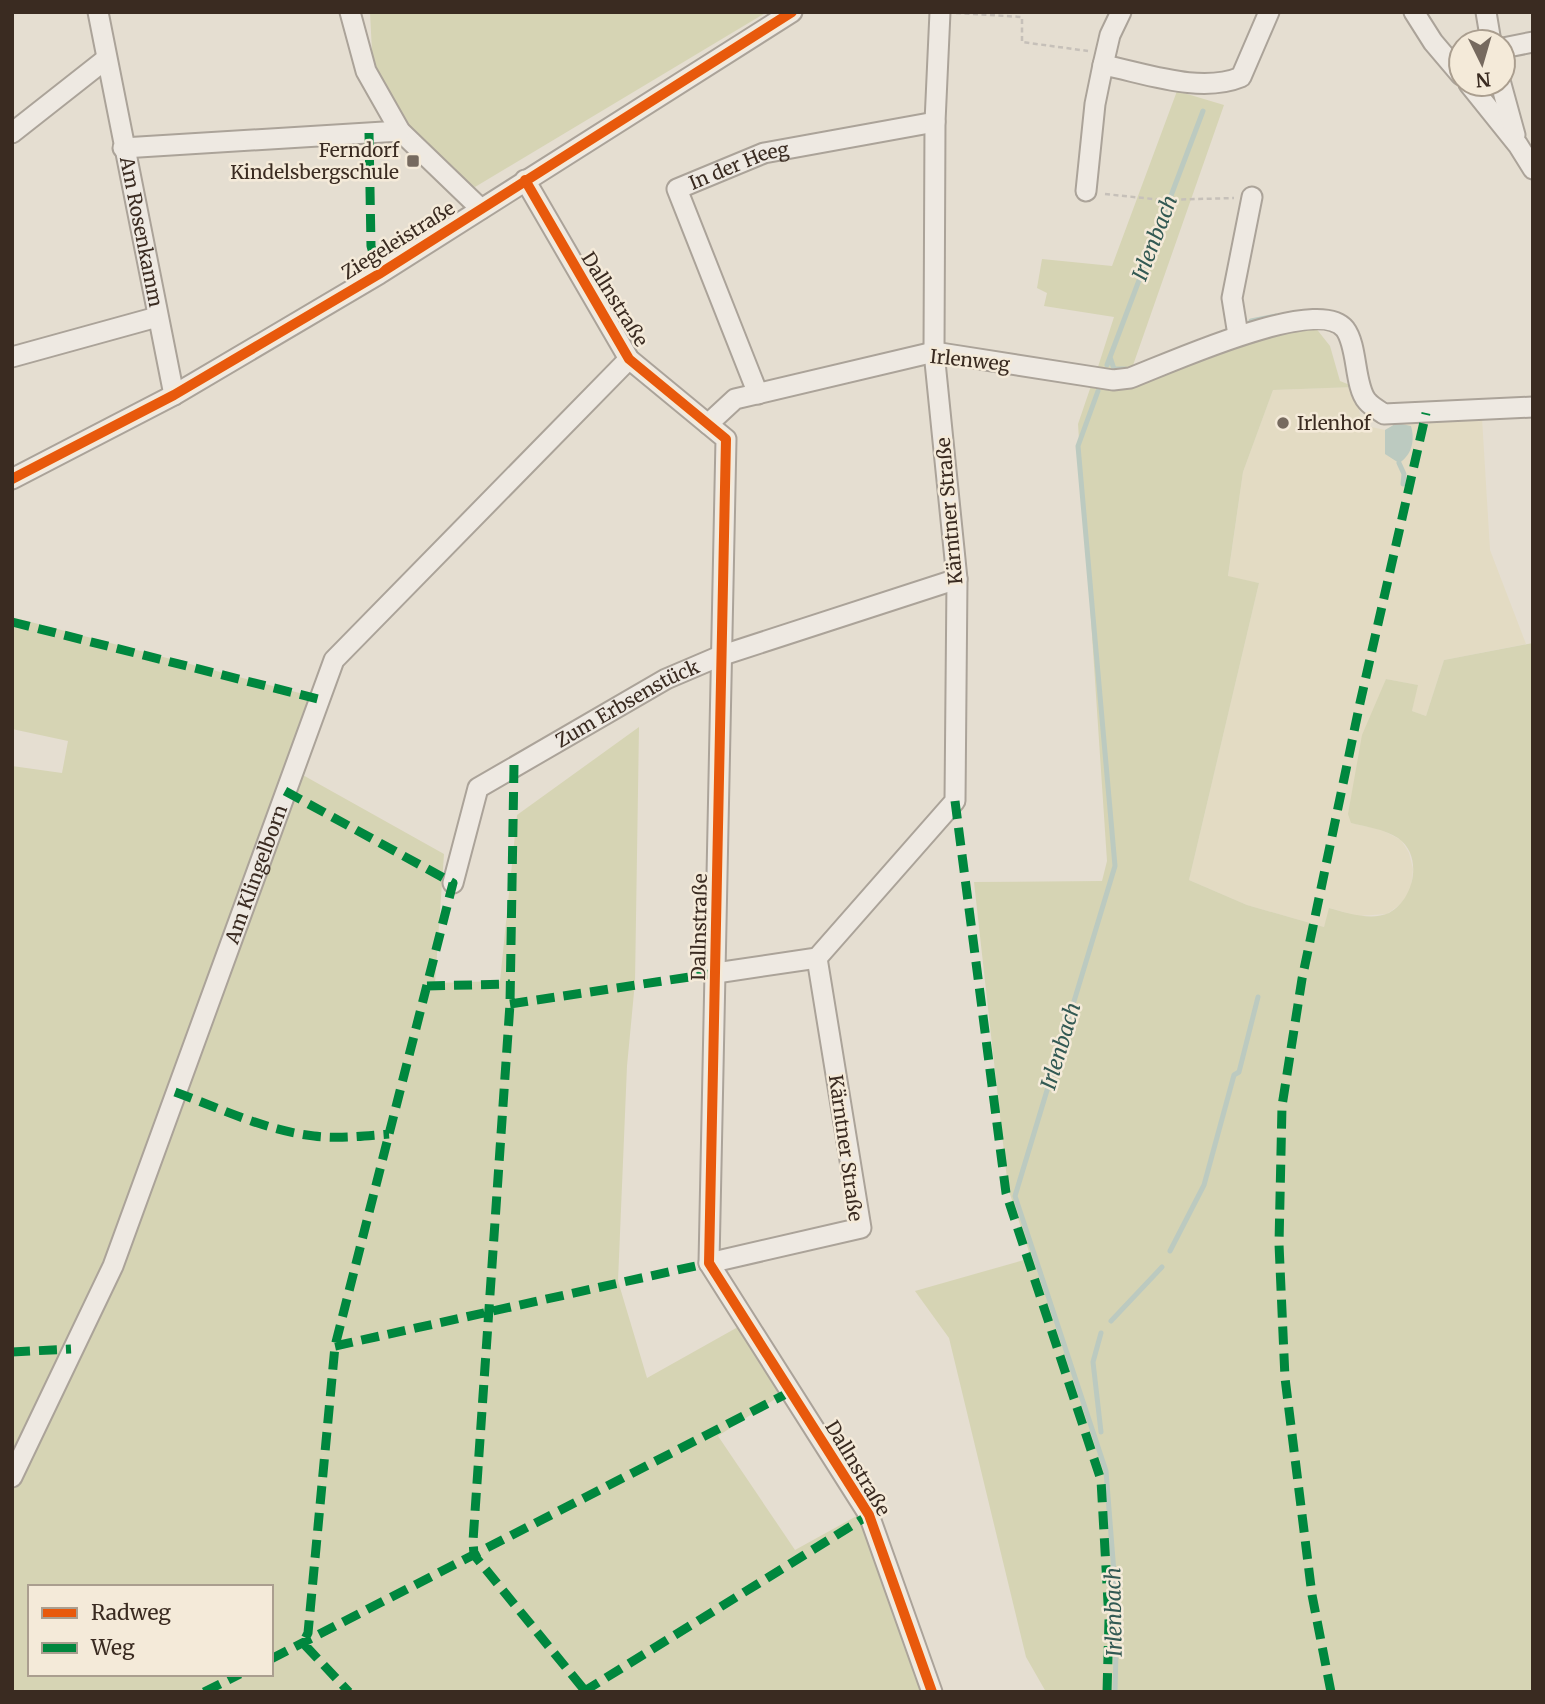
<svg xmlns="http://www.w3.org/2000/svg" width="1545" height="1704" font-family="Merriweather,serif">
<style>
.farmland{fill:#e3dbc3}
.green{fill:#d6d4b4;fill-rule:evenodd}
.water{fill:#bccac0}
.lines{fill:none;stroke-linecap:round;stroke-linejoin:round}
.stream{stroke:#bccac0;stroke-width:5}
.street-casing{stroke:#aba399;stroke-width:23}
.path{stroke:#c6c0b9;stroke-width:2.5;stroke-dasharray:5 3.5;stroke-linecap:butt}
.street{stroke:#eee9e2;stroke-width:19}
.quiet{stroke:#00873e;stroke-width:9;stroke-dasharray:18 9;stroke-linecap:butt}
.cycleway-casing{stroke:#f4ead9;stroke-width:15}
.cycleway{stroke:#e8590c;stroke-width:10}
.poi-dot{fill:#766a5f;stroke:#f4ead9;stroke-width:2.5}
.labels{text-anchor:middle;stroke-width:5;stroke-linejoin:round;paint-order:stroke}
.poi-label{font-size:19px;fill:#3a2b21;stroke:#f4ead9;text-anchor:end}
.street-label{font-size:19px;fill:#3a2b21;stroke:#f4ead9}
.water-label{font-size:21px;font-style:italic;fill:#325953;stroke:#f4ead9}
</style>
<rect width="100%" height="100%" fill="#e5ded1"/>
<path class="farmland" d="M1355 387 1362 425 1385 430 1397 423 1482 418 1490 550 1526 644 1444 660 1426 716 1412 711 1417 685 1386 679 1351 823 1382 830 1401 840 1409 853 1413 869 1411 889 1402 903 1387 914 1357 916 1330 908 1324 927 1247 905 1189 880 1259 583 1228 577 1243 472 1273 390Z"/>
<path class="green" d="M370 12H767L475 187 403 125 373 71Z
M1177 91 1224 105 1131 371 1097 370 1114 317 1044 306 1047 293 1037 288 1042 259 1112 266Z
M1315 327 1330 346 1340 381 1355 387 1273 390 1243 472 1228 576 1259 583 1189 880 1247 905 1324 927 1329 908C1347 913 1371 921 1389 913 1414 900 1424 856 1398 838 1384 829 1367 827 1351 823L1348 814 1362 735 1386 679 1418 685 1412 711 1426 716 1444 660 1533 643V1692H1046L1026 1657 949 1338 915 1291 1031 1258 1008 1188 974 882 1102 881 1107 861 1078 424 1092 383 1248 338Z
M12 617 326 700 301 774 444 854 435 983 500 981 517 815 639 727 635 982 627 1066 618 1281 647 1378 754 1318 795 1386 718 1436 795 1550 873 1507 940 1692H12V766L62 773 68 741 12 729ZM30 1587H271V1674H30Z"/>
<path class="water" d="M1397 423 1411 426C1415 440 1412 455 1399 463L1385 454V430Z"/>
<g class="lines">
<path class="stream" d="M1251 321 1276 316
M1110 357 1114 369H1125
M1107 365 1203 111
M1098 391 1078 446 1115 866 1015 1196 1106 1471 1117 1611 1115 1692
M1399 463 1404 474 1403 484
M1170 1251 1204 1185 1234 1075 1239 1072 1258 997
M1111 1321 1162 1267
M1101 1432 1093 1362 1101 1333"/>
<g class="street-casing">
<g id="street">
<path id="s1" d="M98 12 174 395"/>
<path d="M350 12 366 71 400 131 481 209"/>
<path d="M1414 12 1433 42 1461 75"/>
<path d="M1486 12 1491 42"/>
<path d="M1503 48 1533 42"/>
<path d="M1103 65 1110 35 1121 12"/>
<path d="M1469 84 1518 145 1533 169"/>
<path d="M1501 84 1515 135"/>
<path d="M12 133 106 59"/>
<path d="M123 148 400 131"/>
<path d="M525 180 629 359 726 439 709 1263 869 1515 932 1692"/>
<path d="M1086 191 1095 104 1103 65C1145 73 1200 94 1241 77L1269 12"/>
<path d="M1238 335 1232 298 1252 197"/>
<path d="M12 357 157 317"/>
<path id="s2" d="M758 394 677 189 764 153 935 122"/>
<path d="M708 424 735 399 934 352 1113 380 1130 378C1165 365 1318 294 1345 329 1358 346 1354 386 1367 401 1371 406 1378 410 1384 414L1533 407"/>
<path d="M12 479 174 395 379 274 792 12"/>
<path id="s3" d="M453 883 478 788 666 679 720 656 957 579"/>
<path d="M716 973 817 958 955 801 957 579 934 352 935 122 940 12"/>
<path d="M709 1263 861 1228 817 958"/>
<path id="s4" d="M12 1477 113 1266 334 660 629 359"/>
</g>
</g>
<path class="path" d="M956 13 1022 17V42L1088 51
M1105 194 1163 200 1234 198"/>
<use href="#street" class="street"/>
<path class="quiet" d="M369 133 371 246 379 274
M12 622 318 699
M514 765 510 1004 473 1541 474 1555 586 1692
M285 791 453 883 335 1346 308 1633 303 1643 349 1692
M955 801 1006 1193 1101 1480 1109 1620 1107 1692
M427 986 510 984
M510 1004 716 973
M175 1092C219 1108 267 1131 314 1136 339 1139 363 1136 389 1134
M335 1346 709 1263
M12 1352 71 1349
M271 1659 790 1392
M204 1692 240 1674
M583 1692 869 1515
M1331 1692 1312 1595 1285 1378 1279 1244 1282 1106 1302 979 1360 703 1426 413"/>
<g class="cycleway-casing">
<path id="cycleway" d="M525 180 629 359 726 439 709 1263 869 1515 932 1692
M12 479 174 395 379 274 792 12"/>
</g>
<use href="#cycleway" class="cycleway"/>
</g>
<g class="poi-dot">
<rect x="406" y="154" width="14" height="14" rx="3.5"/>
<circle cx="1283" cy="423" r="7"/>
</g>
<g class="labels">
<g class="poi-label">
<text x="399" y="157">Ferndorf<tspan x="399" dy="22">Kindelsbergschule</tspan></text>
<text x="1297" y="430" text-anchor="start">Irlenhof</text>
</g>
<g class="street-label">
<text dy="7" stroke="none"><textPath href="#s2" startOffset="287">In der Heeg</textPath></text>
<text dy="7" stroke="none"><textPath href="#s1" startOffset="224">Am Rosenkamm</textPath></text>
<text transform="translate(398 240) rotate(-32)" y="7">Ziegeleistraße</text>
<text transform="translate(615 299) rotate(58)" y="7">Dallnstraße</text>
<text transform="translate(970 360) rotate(6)" y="7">Irlenweg</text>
<text transform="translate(949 511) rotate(-95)" y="7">Kärntner Straße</text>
<text dy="7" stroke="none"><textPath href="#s3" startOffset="270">Zum Erbsenstück</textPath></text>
<text dy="7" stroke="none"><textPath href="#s4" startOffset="651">Am Klingelborn</textPath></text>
<text transform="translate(699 927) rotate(-89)" y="7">Dallnstraße</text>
<text transform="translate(846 1148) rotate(82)" y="7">Kärntner Straße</text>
<text transform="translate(858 1468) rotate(59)" y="7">Dallnstraße</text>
</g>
<g class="water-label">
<text transform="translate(1155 238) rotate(-69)" y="7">Irlenbach</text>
<text transform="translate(1061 1046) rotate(-73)" y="7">Irlenbach</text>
<text transform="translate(1114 1612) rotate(-91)" y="7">Irlenbach</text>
</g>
</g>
<rect width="1545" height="1704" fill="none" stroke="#3a2b21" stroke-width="28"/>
<rect x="28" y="1585" width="245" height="91" fill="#f4ead9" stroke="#aa9e8f" stroke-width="2"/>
<rect x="42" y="1608" width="35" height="10" fill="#e8590c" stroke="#aa9e8f" stroke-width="2"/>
<text x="91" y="1620" font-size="21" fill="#3a2b21">Radweg</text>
<rect x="42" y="1643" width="35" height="10" fill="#00873e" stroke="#aa9e8f" stroke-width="2"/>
<text x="91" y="1655" font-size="21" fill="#3a2b21">Weg</text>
<g transform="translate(1482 63) rotate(175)"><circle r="33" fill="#f4ead9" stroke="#aa9e8f" stroke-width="2"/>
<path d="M0-5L12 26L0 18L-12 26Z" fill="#766a5f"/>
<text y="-10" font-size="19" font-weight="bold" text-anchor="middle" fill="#3a2b21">N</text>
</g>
</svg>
